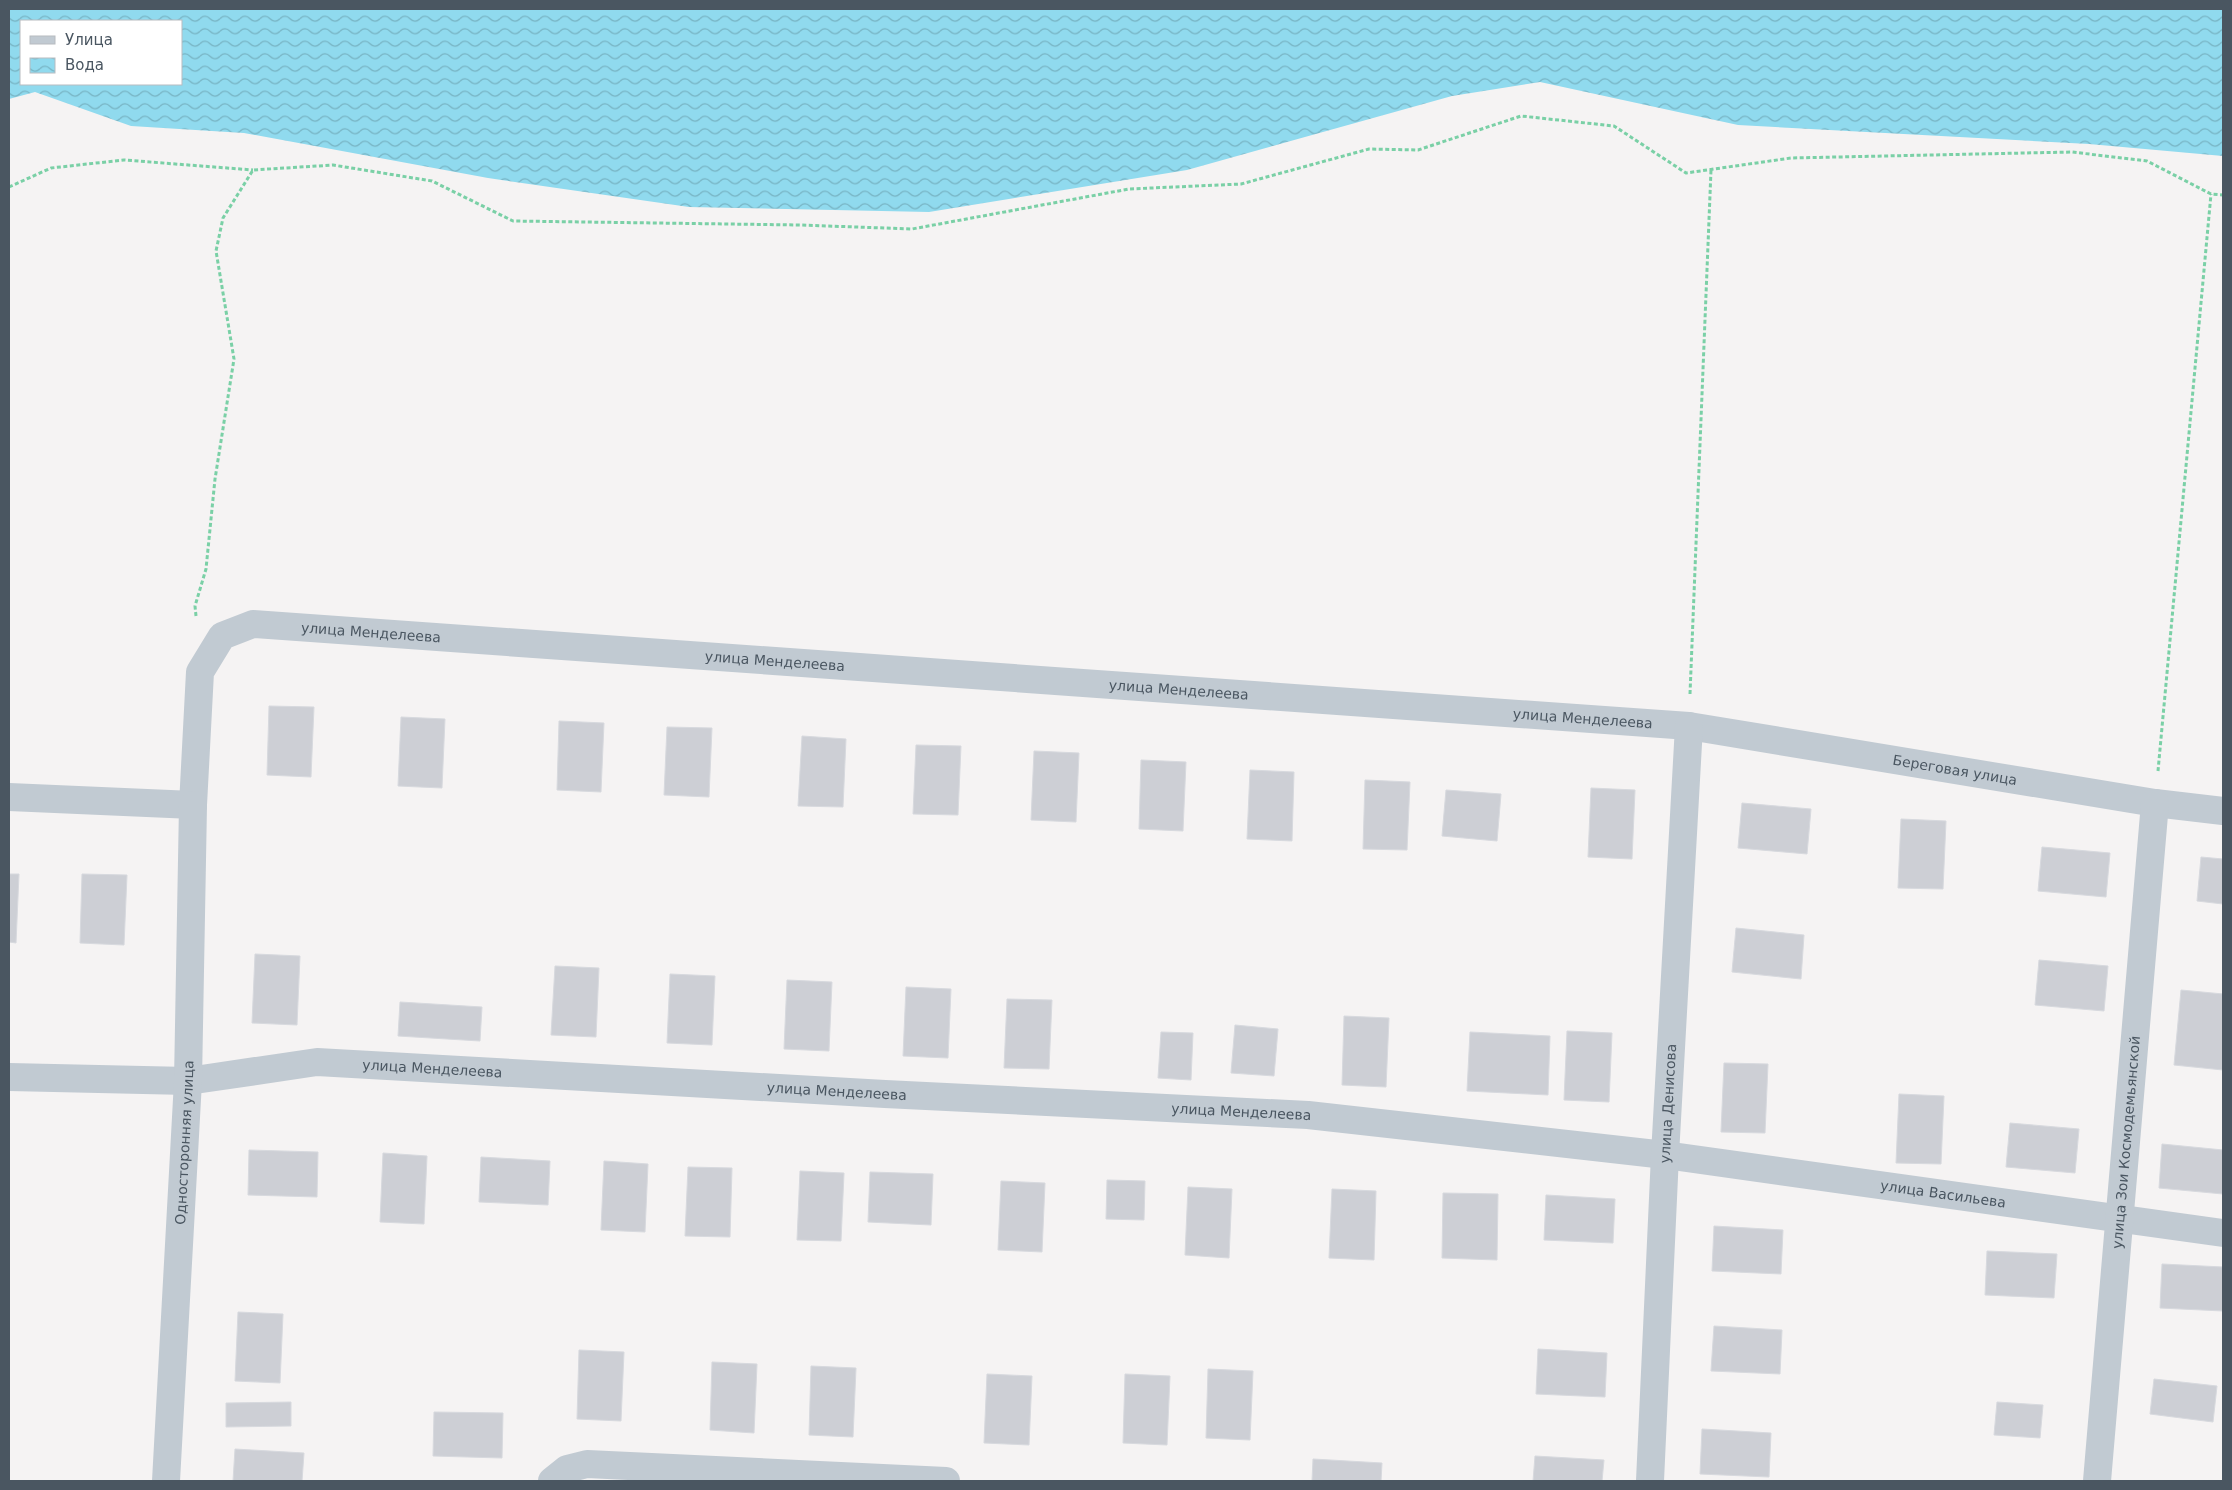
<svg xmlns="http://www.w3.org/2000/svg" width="2232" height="1490" font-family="'DejaVu Sans',sans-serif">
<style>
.water{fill:url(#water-waves);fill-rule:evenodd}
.building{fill:#cdcfd5;stroke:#d7d9de}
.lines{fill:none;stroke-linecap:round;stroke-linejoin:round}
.path{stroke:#7ad0a6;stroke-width:3;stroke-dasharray:4 2.5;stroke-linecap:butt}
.minor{stroke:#c1cad2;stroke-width:28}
.labels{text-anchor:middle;stroke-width:4;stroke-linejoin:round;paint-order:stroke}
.street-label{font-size:14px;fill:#4a5661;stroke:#fff}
</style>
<defs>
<pattern id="water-waves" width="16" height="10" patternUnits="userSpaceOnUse" patternTransform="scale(1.25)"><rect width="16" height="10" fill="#90daee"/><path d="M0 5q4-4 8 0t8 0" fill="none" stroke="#78b4c4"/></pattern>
</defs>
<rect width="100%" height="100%" fill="#f5f3f3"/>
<path class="water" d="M9 9H2223V156L2089 144 1738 125 1540 82 1452 96 1187 170 929 212 689 207 488 178 244 133 131 126 35 92 9 99ZM21 21H181V84H21Z"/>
<path class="building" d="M269 706 314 707 311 777 267 775Z
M401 717 445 719 442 788 398 786Z
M559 721 604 723 601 792 557 790Z
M667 727 712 728 709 797 664 795Z
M802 736 846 739 843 807 798 806Z
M916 745 961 746 958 815 913 814Z
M1034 751 1079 753 1076 822 1031 820Z
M1141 760 1186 762 1183 831 1139 829Z
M1250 770 1294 772 1292 841 1247 839Z
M1365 780 1410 782 1407 850 1363 849Z
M1591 788 1635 790 1632 859 1588 857Z
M1446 790 1501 794 1497 841 1442 836Z
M1742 803 1811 809 1807 854 1738 848Z
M1901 819 1946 821 1943 889 1898 888Z
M2042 847 2110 853 2106 897 2038 891Z
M2201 857 2223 859V904L2197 901Z
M9 874H19L16 943 9 942Z
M82 874 127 875 124 945 80 943Z
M1736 928 1804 935 1801 979 1732 972Z
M255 954 300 956 297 1025 252 1023Z
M2039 960 2108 966 2104 1011 2035 1005Z
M555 966 599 968 596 1037 551 1035Z
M670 974 715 976 712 1045 667 1043Z
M787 980 832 982 829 1051 784 1049Z
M906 987 951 989 948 1058 903 1056Z
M2181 990 2223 994V1070L2174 1065Z
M1007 999 1052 1000 1049 1069 1004 1068Z
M400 1002 482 1007 480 1041 398 1036Z
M1344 1016 1389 1018 1386 1087 1342 1085Z
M1235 1025 1278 1029 1274 1076 1231 1073Z
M1567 1031 1612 1033 1609 1102 1564 1100Z
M1161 1032 1193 1033 1191 1080 1158 1078Z
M1470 1032 1550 1036 1548 1095 1467 1091Z
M1724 1063 1768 1064 1765 1133 1721 1132Z
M1899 1094 1944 1096 1941 1164 1896 1163Z
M2010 1123 2079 1129 2075 1173 2006 1167Z
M2162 1144 2223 1150V1194L2159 1188Z
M249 1150 318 1152 317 1197 248 1195Z
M383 1153 427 1156 424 1224 380 1222Z
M481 1157 550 1161 548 1205 479 1202Z
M604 1161 648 1164 645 1232 601 1230Z
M688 1167 732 1168 730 1237 685 1236Z
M800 1171 844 1173 841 1241 797 1240Z
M870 1172 933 1174 931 1225 868 1222Z
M1107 1180 1145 1181 1144 1220 1106 1219Z
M1001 1181 1045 1183 1042 1252 998 1250Z
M1188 1187 1232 1189 1229 1258 1185 1255Z
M1332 1189 1376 1191 1374 1260 1329 1258Z
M1443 1193 1498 1194 1497 1260 1442 1258Z
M1546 1195 1615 1199 1613 1243 1544 1240Z
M1714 1226 1783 1230 1781 1274 1712 1271Z
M1987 1251 2057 1254 2054 1298 1985 1295Z
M2162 1264 2223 1267V1311L2160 1308Z
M238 1312 283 1314 280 1383 235 1381Z
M1714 1326 1782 1330 1780 1374 1711 1371Z
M1538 1349 1607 1353 1605 1397 1536 1394Z
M579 1350 624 1352 621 1421 577 1419Z
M712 1362 757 1364 754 1433 710 1430Z
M811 1366 856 1368 853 1437 809 1435Z
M1208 1369 1253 1371 1250 1440 1206 1438Z
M987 1374 1032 1376 1029 1445 984 1443Z
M1125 1374 1170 1376 1167 1445 1123 1443Z
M2154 1379 2217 1386 2213 1422 2150 1414Z
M291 1402V1426L226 1427V1403Z
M1997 1402 2043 1405 2040 1438 1994 1435Z
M434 1412 503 1413 502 1458 433 1456Z
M1702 1429 1771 1433 1769 1477 1700 1474Z
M235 1449 304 1453 302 1481H233Z
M1535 1456 1604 1460 1602 1481H1533Z
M1313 1459 1382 1463 1381 1481H1312Z"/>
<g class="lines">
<path class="path" d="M9 187 51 168 124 160 253 170
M196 616 195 606 206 569 215 479 234 359 216 251 223 218 253 170 333 165 432 181 513 221 800 225 912 229 1129 189 1241 184 1369 149 1418 150 1521 116 1614 126 1686 173 1791 158 2072 152 2147 161 2211 194 2223 195
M1690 694 1711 170
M2158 771 2211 194"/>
<g class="minor">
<path id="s1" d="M9 797 193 805 200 672 222 636 253 624 1689 726 2155 803 2223 811"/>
<path id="s2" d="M9 1077 188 1081 317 1062 885 1094 1308 1115 1665 1155 2223 1233"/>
<path id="s3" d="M166 1481 188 1081 193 805"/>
<path d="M552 1481 567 1469 587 1464 946 1481"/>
<path id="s4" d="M1650 1481 1665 1155 1689 726"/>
<path id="s5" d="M2097 1481 2155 803"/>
</g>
</g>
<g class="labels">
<g class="street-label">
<text dy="5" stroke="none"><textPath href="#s1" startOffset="511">улица Менделеева</textPath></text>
<text dy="5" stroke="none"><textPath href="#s1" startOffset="916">улица Менделеева</textPath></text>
<text dy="5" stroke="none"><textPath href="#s1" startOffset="1321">улица Менделеева</textPath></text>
<text dy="5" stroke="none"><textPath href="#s1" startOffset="1726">улица Менделеева</textPath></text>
<text dy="5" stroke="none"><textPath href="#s1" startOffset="2102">Береговая улица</textPath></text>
<text dy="5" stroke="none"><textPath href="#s2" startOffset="425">улица Менделеева</textPath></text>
<text dy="5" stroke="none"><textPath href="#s2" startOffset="830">улица Менделеева</textPath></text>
<text dy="5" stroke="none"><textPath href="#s4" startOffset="378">улица Денисова</textPath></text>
<text dy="5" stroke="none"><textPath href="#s2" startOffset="1235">улица Менделеева</textPath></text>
<text dy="5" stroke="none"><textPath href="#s5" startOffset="340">улица Зои Космодемьянской</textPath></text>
<text dy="5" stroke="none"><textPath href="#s3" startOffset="339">Односторонняя улица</textPath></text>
<text dy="5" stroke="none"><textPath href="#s2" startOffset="1942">улица Васильева</textPath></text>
</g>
</g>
<rect width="2232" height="1490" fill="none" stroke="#4a5661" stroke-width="20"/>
<rect x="20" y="20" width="162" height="65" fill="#ffffff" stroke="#b7bbc0"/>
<rect x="30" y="36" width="25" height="8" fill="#c1cad2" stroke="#b7bbc0"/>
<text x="65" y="45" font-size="15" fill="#4a5661">Улица</text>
<rect x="30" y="58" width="25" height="15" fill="url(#water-waves)" stroke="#b7bbc0"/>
<text x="65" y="70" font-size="15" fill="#4a5661">Вода</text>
</svg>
